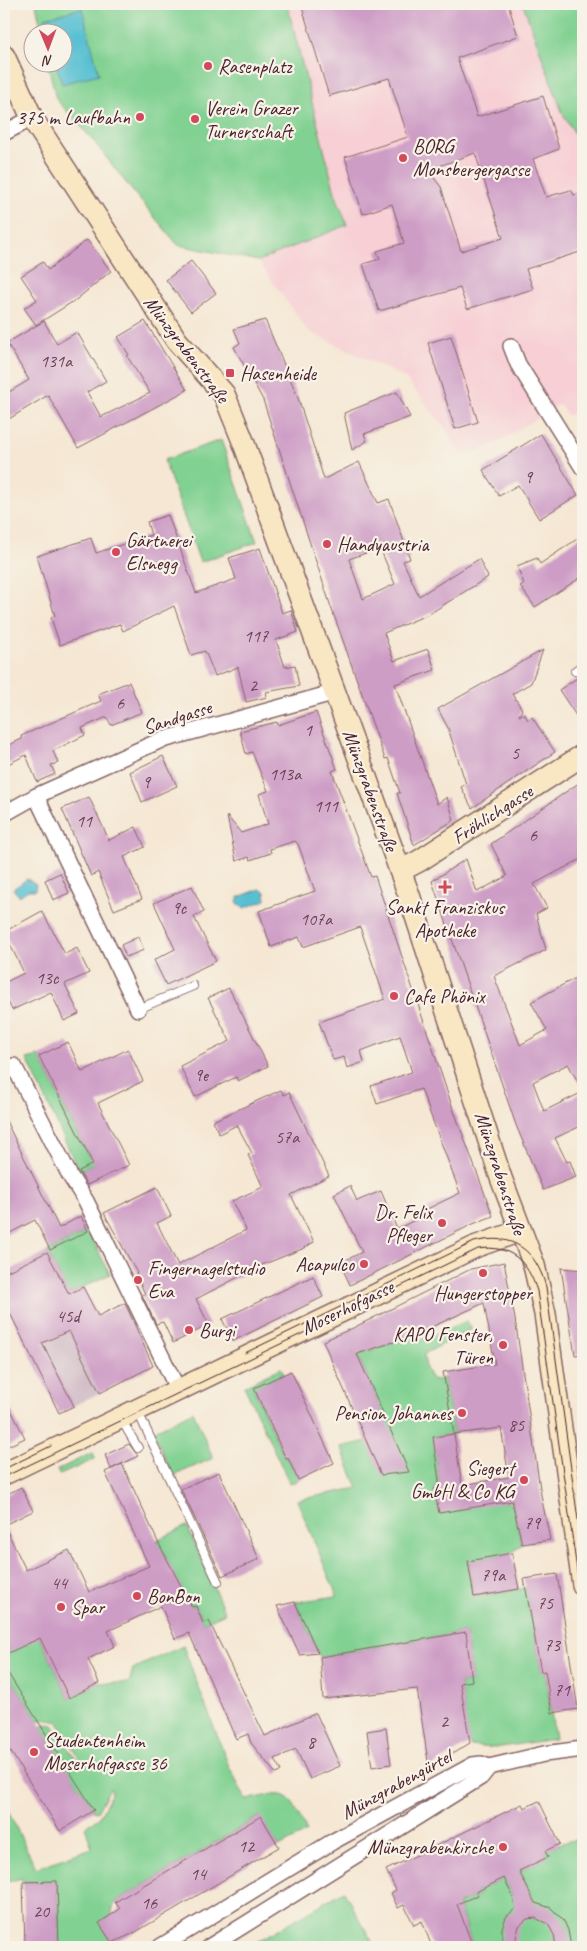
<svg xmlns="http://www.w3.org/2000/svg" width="587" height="1951" font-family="Caveat,sans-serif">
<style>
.built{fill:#f7cfd4}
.industrial{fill:#d2bdc8}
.green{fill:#81d192;stroke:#66785e}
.water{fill:#56c0d2;stroke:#50707e}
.building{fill:#ce9dc6;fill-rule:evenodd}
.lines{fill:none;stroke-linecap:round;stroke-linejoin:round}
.lane-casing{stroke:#866566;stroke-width:10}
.street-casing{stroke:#866566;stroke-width:18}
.secondary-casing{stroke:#866566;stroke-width:24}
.lane{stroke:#fff;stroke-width:8}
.street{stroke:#fff;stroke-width:15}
.secondary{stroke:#f9e7c3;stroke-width:21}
.tram{stroke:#4a1f2b;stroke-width:1}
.poi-dot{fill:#d1495b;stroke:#f7f3e8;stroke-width:2}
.labels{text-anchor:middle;stroke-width:4.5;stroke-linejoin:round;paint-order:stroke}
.number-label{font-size:18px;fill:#6b3e52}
.poi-label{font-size:20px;fill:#4a1f2b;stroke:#f7f3e8;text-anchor:start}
.street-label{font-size:20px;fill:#4a1f2b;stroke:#f7f3e8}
</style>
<rect width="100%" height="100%" fill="#f7f3e8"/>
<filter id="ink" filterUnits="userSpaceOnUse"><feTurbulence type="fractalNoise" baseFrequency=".02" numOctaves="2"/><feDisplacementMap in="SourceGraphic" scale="10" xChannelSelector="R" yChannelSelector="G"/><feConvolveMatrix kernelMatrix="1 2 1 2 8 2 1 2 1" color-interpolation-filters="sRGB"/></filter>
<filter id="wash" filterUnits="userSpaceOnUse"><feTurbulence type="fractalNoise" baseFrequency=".0096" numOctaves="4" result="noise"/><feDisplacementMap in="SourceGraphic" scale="20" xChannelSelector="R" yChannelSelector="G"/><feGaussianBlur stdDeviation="1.12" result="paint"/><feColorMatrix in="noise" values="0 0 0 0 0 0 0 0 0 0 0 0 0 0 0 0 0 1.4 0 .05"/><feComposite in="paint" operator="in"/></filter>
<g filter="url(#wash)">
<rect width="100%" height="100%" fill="#f5e7d3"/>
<path class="built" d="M287 4H523L562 112 583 147V407L568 416 559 404 504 439 479 451 460 455 446 429 405 378 308 331 258 261 347 225 335 193Z"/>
<path class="industrial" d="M83 1323 115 1385 59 1413 28 1350Z"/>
<path class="green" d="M36 4H287L335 193 347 225 258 261 178 245 134 193 92 139 56 99 48 63 62 62V32H42Z
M523 4H583V147L562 112Z
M221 440 257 542 200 562 164 460Z
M39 1056 89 1157 118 1143 117 1152 79 1171 27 1059Z
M88 1231 110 1274 69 1294 47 1252Z
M467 1321 472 1329 424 1354 426 1369 433 1381 444 1378 454 1434 434 1437 439 1481 434 1490 507 1502 513 1505 522 1544 512 1553 468 1562 474 1597 526 1588 541 1672 545 1671 555 1739 494 1748 471 1746 469 1743 460 1683 472 1681 466 1632 320 1657 295 1602 337 1596 297 1500 358 1488 341 1447 367 1441 407 1471 358 1355 416 1334 420 1340Z
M281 1368 284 1374 254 1389 285 1459 288 1458 298 1480 290 1484 244 1386Z
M193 1411 213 1458 173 1476 153 1431Z
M92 1453 95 1459 60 1475 57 1470Z
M187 1526 225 1613 203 1623 196 1606 191 1607 157 1540Z
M8 1634 40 1638 69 1698 99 1683H129L133 1669 183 1646 228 1764 246 1800C292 1790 287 1791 307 1832L279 1847 260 1816 115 1902 111 1915 100 1923 112 1943 107 1947H59L57 1882H23L21 1878 4 1883V1803L36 1868 92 1848 85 1827 99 1818 112 1792 110 1788 97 1812 94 1810 41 1727 45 1724 53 1725 78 1762 81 1761 58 1722 47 1719 38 1721 4 1667V1635Z
M583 1839V1947H473L458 1904 478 1895 476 1892 504 1878 513 1897 528 1889 519 1871 547 1857 545 1851C558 1844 568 1840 583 1839Z
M344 1891 375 1947H248Z"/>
<path class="water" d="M82 8 99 74 62 84 56 63 62 62V32H48L45 18Z
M27 879 36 884 35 890H28L19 896 13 889Z
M260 889 265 892 266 900 244 908 240 906 237 901 239 897Z"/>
<g id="blocks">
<path class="building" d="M301 4H508L518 36 457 58 477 117 543 96 559 149 533 159 546 197 571 190 574 195 583 192V251L526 269 533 289 467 309 460 288 379 311 363 264 380 259 377 251 404 243 392 204 363 214 345 157 408 137 389 78 329 96ZM475 153 503 238 461 251 441 187 428 170Z
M87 240 111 271 77 299 36 325 24 308 37 300 21 276 43 262 48 270Z
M191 261 216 293 191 312 166 280Z
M265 320 297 395 324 479 359 462 378 503 389 499 410 559 403 561 419 596 479 559 488 577 429 614 384 633 394 661 428 649 435 670 395 684 437 804 447 797 454 820 414 845 397 793H400L388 758 385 759 331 607 263 400 234 347 240 343 234 329ZM380 548 395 584 363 599 349 559Z
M44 321 57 344 77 332 106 381 87 392 101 417 150 393 127 356 129 355 118 337 145 321 187 390 78 448 48 395 4 422V395L29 380 7 343Z
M451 336 478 422 455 429 428 343Z
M397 392 410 417 364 434 367 441 352 450 344 413Z
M541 434 578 495 539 519 518 485 499 496 483 470Z
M168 515 196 593 236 579 229 558 260 548 282 613 291 610 298 632 276 640 285 667 295 665 299 686 266 692 267 697 246 702 238 667 215 676 205 651 191 655 174 606 123 631 120 624 60 645 51 618 55 616 37 556 91 538 96 553 151 535 147 522Z
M583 535V576L535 607 520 586 524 584 517 566 537 558 540 564Z
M543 650 531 683 512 694 522 709 519 716 524 713 528 720 532 717 555 752 472 808 461 787 466 784 448 728 438 709Z
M583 674V726L559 690Z
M129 682 142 712 111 725 107 717 82 728 85 735 53 751 58 763 51 765 55 774 37 782 26 755 4 766V747L22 739 21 736 101 701 98 694Z
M316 712 337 769 332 771 371 877 375 876 451 1103 493 1216 473 1224 350 1285 340 1263 362 1252 334 1194 350 1186 357 1201 381 1191 397 1229 429 1213 427 1209 460 1193 421 1089 377 1104 371 1086 412 1072 400 1036 361 1051 364 1062 347 1068 344 1057 333 1060 328 1046 319 1022 385 999 360 927 303 947 299 937 271 947 259 911 315 891 298 844 295 841 270 849 271 853 250 860 249 857 236 861 227 816 241 833 268 824 259 794 268 791 252 752 246 754 240 731 277 722 278 725Z
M163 756 177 786 142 802 130 772Z
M583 780V858L534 884 547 908 536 914 546 950 494 976 520 1045 547 1030 531 1002 583 974V1091L568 1064 533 1082 544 1111 583 1092V1125L555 1138 567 1162 570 1161 576 1177 543 1190 516 1125 432 881 466 859 477 892 507 876 491 844Z
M89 797 109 840 136 827 145 847 124 857 142 899 114 910 98 872 91 876 62 809Z
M60 873 69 893 53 900 45 880Z
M192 886 204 912 194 917 216 961 166 985 154 960 175 949 154 903Z
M42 911 65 954 77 948 89 973 65 984 79 1014 64 1021 51 992 12 1010 4 993V983L24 973 4 932Z
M138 937 144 950 126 957 121 945Z
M229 988 268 1066 238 1081 236 1077 195 1097 180 1066 230 1041 208 998Z
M68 1042 82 1072 128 1049 143 1081 98 1103 129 1165 87 1185 79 1171 93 1164 39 1056Z
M281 1090 284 1095 289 1092 329 1176 291 1195 314 1242 302 1249 262 1265 196 1299 209 1325 173 1343 163 1322 156 1324 142 1295 145 1294 136 1274 137 1273 104 1213 157 1187 171 1216 157 1223 178 1265 246 1230 232 1201 263 1187 248 1155 252 1153 237 1125 219 1134 213 1121Z
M4 1117 59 1228 81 1216 88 1231 50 1250 35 1220 4 1236Z
M47 1252 69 1294 83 1287 98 1316 125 1303 153 1366 100 1393 69 1331 42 1343 74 1406 59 1413 4 1301V1273Z
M504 1262 515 1319 541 1495 550 1540 522 1544 512 1501 439 1513 434 1489 440 1488 433 1437 454 1434 443 1372 495 1364 484 1303 412 1336 357 1354 409 1472 381 1475 323 1341 353 1328 471 1269ZM501 1428 509 1477 462 1485 454 1434Z
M561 1268 583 1270V1354L575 1355Z
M313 1276 323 1297 233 1341 222 1319Z
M291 1371 334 1463 298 1480 288 1458 286 1459 254 1388Z
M4 1396 25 1438 4 1448Z
M129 1444 138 1456 111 1469 105 1455Z
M122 1464 157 1540 192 1607 196 1606 203 1623 209 1621 265 1736 316 1713 340 1766 310 1779 296 1749 275 1759 281 1771 276 1774 251 1743 248 1734 236 1739 189 1633 175 1639 161 1606 108 1631 115 1646 88 1659 99 1683 69 1698 40 1638 4 1655V1525L26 1570 69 1550 89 1592 149 1566 105 1472Z
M219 1472 259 1559 222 1576 181 1489Z
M21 1487 33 1511 4 1525V1496Z
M512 1553 519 1589 474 1597 468 1561Z
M557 1574 578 1709 552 1713 545 1671 541 1672 524 1579Z
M295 1602 318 1653 300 1655 277 1606Z
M466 1632 472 1681 460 1683 470 1743 429 1768 417 1689 323 1699 320 1657Z
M4 1667 94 1810 60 1831 4 1741Z
M386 1728 391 1764 372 1767 367 1731Z
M539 1801 560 1844 545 1851 548 1857 519 1871 535 1903 551 1908 564 1921 568 1930 571 1947H556L554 1935 548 1924 535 1918 527 1919 519 1926 516 1938 517 1947H502V1928L506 1917 515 1909 513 1897 504 1878 476 1892 478 1895 457 1904 473 1947H432L422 1921 414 1925 404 1905 398 1908 391 1893 396 1890 386 1870 522 1804 524 1808Z
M261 1816 279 1847 134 1933 112 1943 99 1923 120 1909 115 1902Z
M57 1881 59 1947H25L23 1882Z"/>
</g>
</g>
<g filter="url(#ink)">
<use href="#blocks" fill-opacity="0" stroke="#866566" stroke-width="1"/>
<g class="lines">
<g class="lane-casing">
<path id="lane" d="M575 671 583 665
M138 1009 193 986
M138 1412 218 1582
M121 1419 138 1448"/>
</g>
<g class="street-casing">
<path id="street" d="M4 133 32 118
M511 346 518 364 583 468
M36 796 138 1009
M4 814 36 796 159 741 336 692
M14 1066 70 1176 86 1201 178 1390
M160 1947 332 1842 473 1765 481 1764 489 1767 544 1754 583 1749
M209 1947 481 1777 489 1767"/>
</g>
<g class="secondary-casing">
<path id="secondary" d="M4 56 32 118 177 341 224 394 243 441 409 895 501 1178 534 1265 545 1314 583 1585
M400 871 419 861 583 755
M4 1474 477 1246 520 1231"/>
</g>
<use href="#lane" class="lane"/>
<use href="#street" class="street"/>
<use href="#secondary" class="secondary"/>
<path class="tram" d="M245 1353 474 1242C513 1232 536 1250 546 1287L583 1556
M4 1469 51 1446
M4 1477 478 1249C511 1244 528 1262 537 1291L583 1612"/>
</g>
</g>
<g class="poi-dot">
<circle cx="208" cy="66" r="5"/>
<circle cx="140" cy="117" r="5"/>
<circle cx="195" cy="119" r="5"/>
<circle cx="403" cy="158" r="5"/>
<rect x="225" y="368" width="10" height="10" rx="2.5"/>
<circle cx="327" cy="544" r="5"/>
<circle cx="116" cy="552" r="5"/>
<path d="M442.5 879.5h5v5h5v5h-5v5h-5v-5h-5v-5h5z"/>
<circle cx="394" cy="996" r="5"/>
<circle cx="442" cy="1223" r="5"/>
<circle cx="364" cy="1264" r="5"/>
<circle cx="483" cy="1273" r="5"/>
<circle cx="138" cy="1280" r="5"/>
<circle cx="189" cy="1330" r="5"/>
<circle cx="503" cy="1345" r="5"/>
<circle cx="462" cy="1413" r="5"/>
<circle cx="524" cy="1480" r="5"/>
<circle cx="137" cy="1596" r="5"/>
<circle cx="61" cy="1607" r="5"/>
<circle cx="34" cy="1752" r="5"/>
<circle cx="503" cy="1847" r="5"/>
</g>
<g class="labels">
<g class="number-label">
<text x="56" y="367">131a</text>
<text x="528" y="483">9</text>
<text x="256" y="642">117</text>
<text x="253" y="691">2</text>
<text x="120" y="709">6</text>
<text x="308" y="736">1</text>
<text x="515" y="759">5</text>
<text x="285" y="780">113a</text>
<text x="146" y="788">9</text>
<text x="326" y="812">111</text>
<text x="84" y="827">11</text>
<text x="533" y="841">6</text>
<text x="179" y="914">9c</text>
<text x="316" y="925">107a</text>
<text x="47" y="984">13c</text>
<text x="201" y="1081">9e</text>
<text x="287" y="1143">57a</text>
<text x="68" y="1322">45d</text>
<text x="516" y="1431">85</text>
<text x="532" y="1529">79</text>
<text x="493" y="1581">79a</text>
<text x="59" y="1589">44</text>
<text x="545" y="1609">75</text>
<text x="552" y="1651">73</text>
<text x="562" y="1696">71</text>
<text x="444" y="1727">2</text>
<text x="311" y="1748">8</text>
<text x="246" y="1852">12</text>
<text x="198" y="1880">14</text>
<text x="149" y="1909">16</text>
<text x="41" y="1917">20</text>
</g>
<g class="poi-label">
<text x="218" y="73">Rasenplatz</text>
<text x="205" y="115">Verein Grazer<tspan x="205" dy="23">Turnerschaft</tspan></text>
<text x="130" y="124" text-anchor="end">375 m Laufbahn</text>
<text x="413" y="153">BORG<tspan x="413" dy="23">Monsbergergasse</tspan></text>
<text x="240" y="380">Hasenheide</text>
<text x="126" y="547">Gärtnerei<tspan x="126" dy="23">Elsnegg</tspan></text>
<text x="337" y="551">Handyaustria</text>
<text x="445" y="914" text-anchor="middle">Sankt Franziskus<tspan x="445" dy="23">Apotheke</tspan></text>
<text x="404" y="1003">Cafe Phönix</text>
<text x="432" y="1219" text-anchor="end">Dr. Felix<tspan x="432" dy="23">Pfleger</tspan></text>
<text x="354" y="1271" text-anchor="end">Acapulco</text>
<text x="148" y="1275">Fingernagelstudio<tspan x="148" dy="23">Eva</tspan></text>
<text x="483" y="1300" text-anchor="middle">Hungerstopper</text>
<text x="199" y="1337">Burgi</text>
<text x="493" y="1341" text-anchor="end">KAPO Fenster,<tspan x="493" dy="23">Türen</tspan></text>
<text x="452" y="1420" text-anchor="end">Pension Johannes</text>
<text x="514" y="1475" text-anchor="end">Siegert<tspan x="514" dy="23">GmbH &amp; Co KG</tspan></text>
<text x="147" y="1603">BonBon</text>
<text x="71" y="1614">Spar</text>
<text x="44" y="1747">Studentenheim<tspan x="44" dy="23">Moserhofgasse 36</tspan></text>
<text x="493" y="1854" text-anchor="end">Münzgrabenkirche</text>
</g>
<g class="street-label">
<text transform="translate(187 349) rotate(53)" y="7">Münzgrabenstraße</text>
<text transform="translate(177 717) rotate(-18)" y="7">Sandgasse</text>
<text transform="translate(371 790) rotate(70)" y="7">Münzgrabenstraße</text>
<text transform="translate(492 814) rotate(-33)" y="7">Fröhlichgasse</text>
<text transform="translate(501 1173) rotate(72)" y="7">Münzgrabenstraße</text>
<text transform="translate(347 1307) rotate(-26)" y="7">Moserhofgasse</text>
<text transform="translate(396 1784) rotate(-29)" y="7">Münzgrabengürtel</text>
</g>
</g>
<rect width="587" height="1951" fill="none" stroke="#f7f3e8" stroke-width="20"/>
<g transform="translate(48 48) rotate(179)"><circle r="24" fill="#f7f3e8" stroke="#b29e9c"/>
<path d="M0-4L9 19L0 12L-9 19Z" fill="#d1495b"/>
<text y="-8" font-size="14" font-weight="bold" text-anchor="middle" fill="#4a1f2b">N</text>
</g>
</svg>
